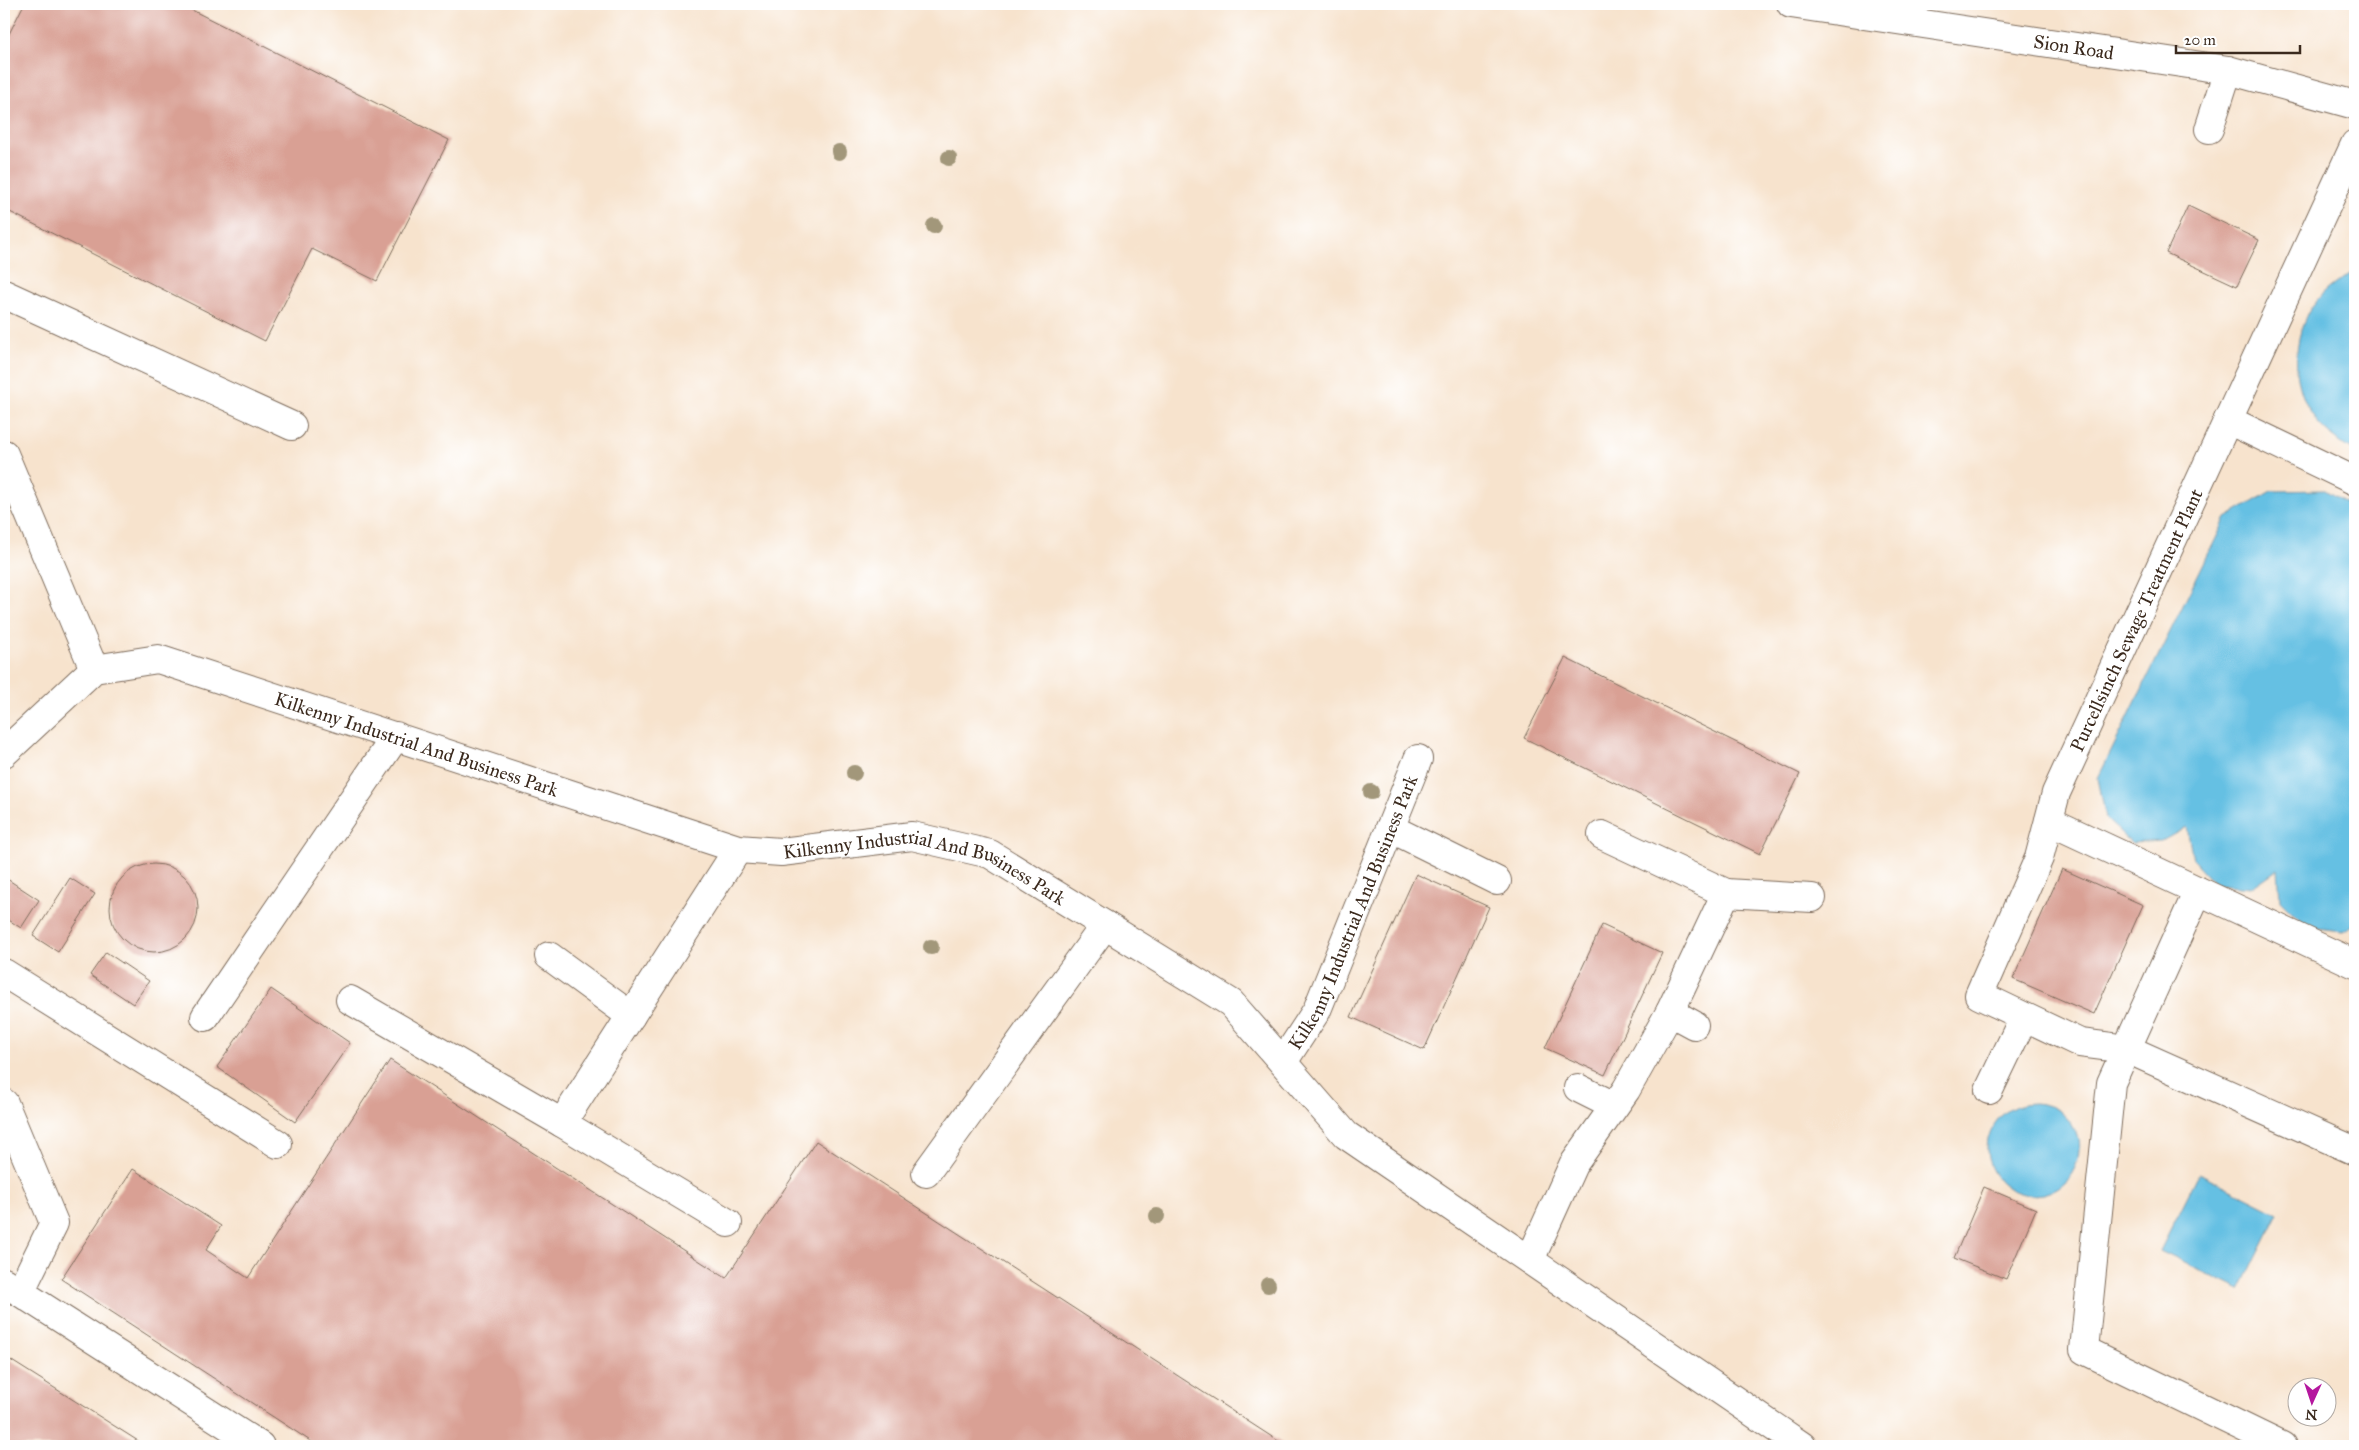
<svg xmlns="http://www.w3.org/2000/svg" width="2359" height="1450" font-family="'IM FELL Great Primer',serif">
<style>
.water{fill:#65c0e3;stroke:#507580}
.building{fill:#d9a094}
.lines{fill:none;stroke-linecap:round;stroke-linejoin:round}
.minor-casing{stroke:#7d6b5b;stroke-width:30}
.minor{stroke:#fff;stroke-width:28}
.tree{fill:#a2977a}
.labels{text-anchor:middle;stroke-width:4.5;stroke-linejoin:round;paint-order:stroke}
.street-label{font-size:19px;fill:#3b2a1e;stroke:#fff}
</style>
<rect width="100%" height="100%" fill="#fff"/>
<filter id="ink" filterUnits="userSpaceOnUse"><feTurbulence type="fractalNoise" baseFrequency=".02" numOctaves="2"/><feDisplacementMap in="SourceGraphic" scale="10" xChannelSelector="R" yChannelSelector="G"/><feConvolveMatrix kernelMatrix="1 2 1 2 8 2 1 2 1" color-interpolation-filters="sRGB"/></filter>
<filter id="wash" filterUnits="userSpaceOnUse"><feTurbulence type="fractalNoise" baseFrequency=".0096" numOctaves="4" result="noise"/><feDisplacementMap in="SourceGraphic" scale="20" xChannelSelector="R" yChannelSelector="G"/><feGaussianBlur stdDeviation="1.12" result="paint"/><feColorMatrix in="noise" values="0 0 0 0 0 0 0 0 0 0 0 0 0 0 0 0 0 1.4 0 .05"/><feComposite in="paint" operator="in"/></filter>
<g filter="url(#wash)">
<rect width="100%" height="100%" fill="#f7e3cd"/>
<path class="water" d="M2355 271V451C2348 449 2342 444 2336 439 2296 412 2286 356 2308 313 2318 294 2337 282 2355 271Z
M2325 490 2355 509V924L2343 931 2307 927 2280 900 2278 869 2251 888 2216 885 2193 860 2187 827 2162 841 2132 843 2106 819 2098 778 2226 518 2271 491Z
M1987 1149a46 46 0 1 1 92 0a46 46 0 1 1-92 0Z
M2199 1173 2278 1213 2240 1290 2160 1251Z"/>
<g id="blocks">
<path class="building" d="M24 4H180L449 140 377 281 312 249 265 341 4 209V44Z
M2188 206 2259 240 2237 286 2166 253Z
M1565 658 1800 774 1760 854 1524 738Z
M110 908a44 44 0 1 1 88 0a44 44 0 1 1-88 0Z
M2062 869 2143 905 2094 1014 2013 979Z
M1416 874 1489 907 1424 1050 1351 1017Z
M4 877 39 900 21 928 4 917Z
M70 878 95 894 58 952 33 936Z
M1602 925 1662 953 1605 1075 1545 1048Z
M106 952 149 981 133 1004 90 975Z
M271 989 350 1043 295 1122 217 1067Z
M390 1060 726 1278 816 1141 1286 1446H318L61 1279 133 1169 221 1226 206 1250 248 1278Z
M1984 1187 2036 1209 2006 1279 1954 1258Z
M4 1356 146 1446H4Z"/>
</g>
</g>
<g filter="url(#ink)">
<use href="#blocks" fill-opacity="0" stroke="#7d6b5b" stroke-width="1"/>
<g class="lines">
<g class="minor-casing">
<g id="minor">
<path id="s1" d="M1791 4 2228 70 2355 105"/>
<path d="M2209 129 2228 70"/>
<path d="M2355 144 2056 793 2039 858 1979 995 2080 1043 2127 1049 2355 1151"/>
<path d="M4 294 292 426"/>
<path d="M2228 420 2355 481"/>
<path d="M4 454 94 669"/>
<path id="s2" d="M4 753 94 669 158 659 738 849 781 852 912 836 990 854 1231 1003 1346 1135 1802 1446"/>
<path d="M2049 821 2355 964"/>
<path d="M1390 828 1497 881"/>
<path d="M2198 891 2111 1083 2084 1350 2282 1446"/>
<path d="M1726 893 1812 898"/>
<path d="M549 956 631 1016"/>
<path d="M4 973 278 1144"/>
<path d="M350 1000 562 1123"/>
<path d="M1670 1012 1694 1025"/>
<path d="M205 1017 396 736"/>
<path id="s3" d="M1283 1062 1317 1010 1418 759"/>
<path d="M1578 1088 1614 1106"/>
<path d="M1989 1090 2024 1017"/>
<path d="M4 1103 54 1223 20 1292"/>
<path d="M926 1173 1105 925"/>
<path d="M728 1223 562 1123 738 849"/>
<path d="M1530 1260 1573 1165 1626 1090 1670 1012 1726 893 1602 835"/>
<path d="M4 1282 260 1446"/>
</g>
</g>
<use href="#minor" class="minor"/>
</g>
<g class="tree">
<circle cx="839" cy="152" r="8"/>
<circle cx="949" cy="158" r="8"/>
<circle cx="934" cy="226" r="8"/>
<circle cx="854" cy="773" r="8"/>
<circle cx="1371" cy="792" r="8"/>
<circle cx="931" cy="947" r="8"/>
<circle cx="1157" cy="1216" r="8"/>
<circle cx="1268" cy="1285" r="8"/>
</g>
</g>
<g class="labels">
<g class="street-label">
<text dy="7" stroke="none"><textPath href="#s1" startOffset="286">Sion Road</textPath></text>
<text transform="translate(2136 620) rotate(-65)" y="7">Purcellsinch Sewage Treatment Plant</text>
<text dy="7" stroke="none"><textPath href="#s2" startOffset="460">Kilkenny Industrial And Business Park</textPath></text>
<text dy="7" stroke="none"><textPath href="#s2" startOffset="992">Kilkenny Industrial And Business Park</textPath></text>
<text dy="7" stroke="none"><textPath href="#s3" startOffset="166">Kilkenny Industrial And Business Park</textPath></text>
</g>
</g>
<rect width="2359" height="1450" fill="none" stroke="#fff" stroke-width="20"/>
<g transform="translate(2312 1402) rotate(183)"><circle r="24" fill="#ffffff" stroke="#b1aaa5"/>
<path d="M0-4L9 19L0 12L-9 19Z" fill="#b5179e"/>
<text y="-8" font-size="14" font-weight="bold" text-anchor="middle" fill="#3b2a1e">N</text>
</g>
<path d="M2176 45v8h124v-8" fill="none" stroke="#3b2a1e" stroke-width="2.5"/>
<text x="2184" y="45" font-size="15" fill="#3b2a1e" stroke="#ffffff" stroke-width="4" paint-order="stroke">20 m</text>
</svg>
